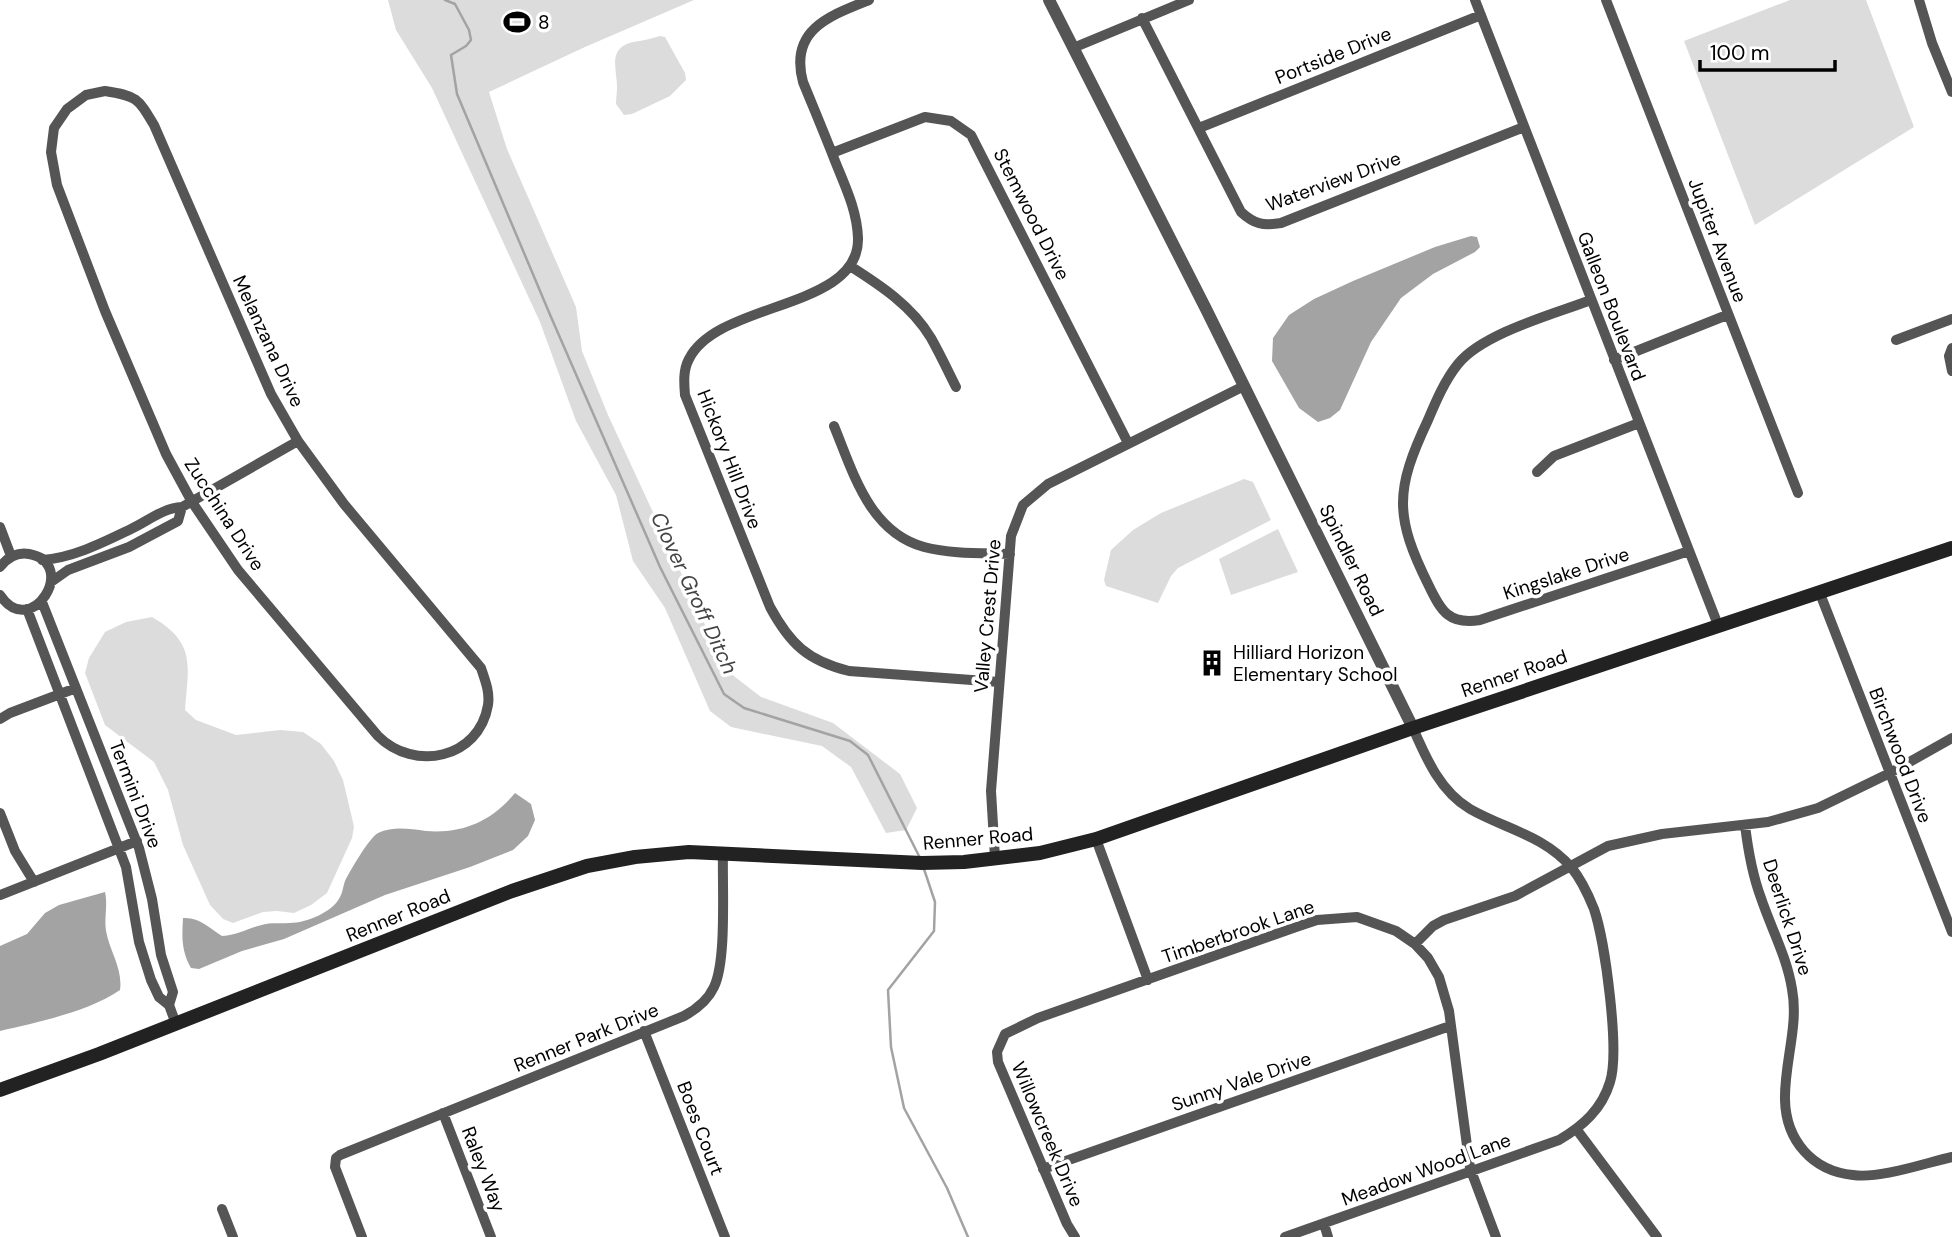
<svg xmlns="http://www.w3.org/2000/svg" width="1952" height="1237" font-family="'DM Sans',sans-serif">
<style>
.green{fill:#dcdcdc}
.water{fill:#a3a3a3}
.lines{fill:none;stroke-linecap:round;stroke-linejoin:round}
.stream{stroke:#a3a3a3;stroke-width:2.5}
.minor{stroke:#555;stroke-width:10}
.tertiary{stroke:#555;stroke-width:12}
.secondary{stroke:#222;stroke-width:14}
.labels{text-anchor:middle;stroke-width:7;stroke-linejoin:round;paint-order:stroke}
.poi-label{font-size:19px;fill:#000;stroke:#fff;text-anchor:start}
.street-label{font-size:19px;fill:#000;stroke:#fff}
.water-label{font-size:21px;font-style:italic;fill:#444;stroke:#fff}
</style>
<rect width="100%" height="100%" fill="#fff"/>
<path class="green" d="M388 0H694L585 47 489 92 507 149 576 307 582 351 608 415 726 670 761 697 833 723 900 774 917 808 906 830 886 833 851 767 822 746 731 727 710 711 665 608 633 561 616 495 576 421 540 322 432 88 396 30Z
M1790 0H1866L1914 127 1755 225 1684 41Z
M660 36 665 37 685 73 686 80 670 96 632 114 624 115 616 104C616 99 617 93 617 87 617 69 607 48 633 42 642 41 650 39 660 36Z
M1244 479 1253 482 1271 520 1178 568 1171 576 1158 603 1106 586 1104 580 1111 550 1133 530 1161 513Z
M1278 529 1298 572 1231 595 1219 559Z
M152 617C197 643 188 666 185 710L196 720 236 735 280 730 303 732 321 744 334 761 343 780 352 818 354 827 352 838 327 893 311 905 294 913 277 911 263 912 233 923 223 919 210 905 183 845 168 790 154 762 105 725 85 673 89 658 105 632 126 622Z"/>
<path class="water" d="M1471 236 1477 237 1480 247 1475 252 1433 274 1401 298 1371 342 1340 410 1330 418 1318 422 1299 408 1272 361 1273 338 1289 315 1314 299 1353 281 1435 247Z
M515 793 531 804 535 820 528 836 513 850 470 867 385 895 284 939 242 951 199 969 191 968C181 951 182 936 183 918 200 917 209 928 222 936 238 935 244 930 258 926 269 922 279 924 290 923 306 923 333 912 340 897 343 892 343 886 345 881 350 871 369 838 378 833 394 826 409 829 426 831 463 834 492 821 515 793Z
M105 892C108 905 104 918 106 931 110 952 123 969 120 990 88 1012 38 1022 0 1031V946L27 934 45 913 59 905Z"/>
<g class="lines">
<path class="stream" d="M445 0 455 4 469 30 471 40 466 46 451 55 457 94 551 317 660 567 724 694 744 708 850 741 868 755 919 856
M924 869 935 902 934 931 888 990 891 1047 904 1108 947 1188 968 1237"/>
<path class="minor" d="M869 0C829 16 789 30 803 82 814 109 825 135 835 161 845 186 857 210 858 238 860 310 718 301 689 359 683 370 684 383 685 395L770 607C790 644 808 661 849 671L999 682
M1475 0 1718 625
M1606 0 1798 493
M1919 0 1932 43 1952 92
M1142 18 1241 212C1254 224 1263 226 1281 223L1524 127
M1073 48 1189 0
M105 91C137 96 138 98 154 125L271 394 298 441 344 504 481 668C485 680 490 692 488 705 479 759 414 772 378 736L238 570 192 502 166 454 105 311 57 185 51 152 54 128 67 109 86 95Z
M1199 128 1481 15
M832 153 925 117 951 121 971 135 1128 443
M850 266C880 285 912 306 931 338 940 354 948 371 956 387
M1591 300C1554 314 1483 333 1458 364 1445 380 1436 401 1428 420 1395 490 1394 516 1429 586 1441 611 1449 625 1480 620L1689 551
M1896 340 1952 319
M1952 348 1949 356 1952 371
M1614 360 1727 315
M834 426C853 472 869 532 924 547 951 554 982 553 1010 554
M1537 472 1554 456 1639 423
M0 527 11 556
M42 560C73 558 104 542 131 529 148 521 163 508 182 507L298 441
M0 567C7 558 17 552 29 554 80 563 31 642 0 595
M51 582 68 570 129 547 178 521 182 507
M1819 591 1952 932
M42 602 139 848 152 899 161 955 173 992 169 1005
M27 609 126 867 139 942 151 980 159 997 169 1005 176 1024
M0 719 10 713 76 688
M0 813 15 851 34 882
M1745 825C1748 850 1752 874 1761 898 1771 928 1787 957 1792 989 1799 1026 1784 1063 1785 1100 1786 1140 1812 1171 1853 1175 1880 1179 1925 1163 1952 1157
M1096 839 1148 980
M995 858 991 791 1011 536 1023 505 1048 484 1244 386
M0 895 137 841
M1415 944 1433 926 1444 920 1515 896 1608 846 1662 834 1768 822 1818 808 1890 773 1952 738
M644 1031 725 1237
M443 1113 491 1237
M1577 1130 1657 1237
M1043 1169 1450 1026
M222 1209 233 1237
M1324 1224 1328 1237
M362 1237 335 1167 336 1158 340 1155 684 1016C697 1009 708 1000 714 987 727 960 722 885 723 852
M1075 1237 1067 1224 998 1062 997 1052 1005 1034 1038 1018 1296 927 1317 920 1357 917 1396 931 1415 944 1428 958 1439 977 1449 1011 1470 1168 1496 1237
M1285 1237 1559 1140C1583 1126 1602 1109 1610 1082 1620 1051 1605 941 1594 909 1588 894 1581 879 1571 867 1543 835 1505 829 1470 809 1440 791 1426 758 1413 728"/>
<path class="tertiary" d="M1049 0 1206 309 1413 728"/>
<path class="secondary" d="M0 1090 99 1054 512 891 587 866 635 857 689 852 922 863 964 862 1040 853 1096 839 1413 728 1952 548"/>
</g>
<defs>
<g id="stadium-bare" transform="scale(2.1)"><path d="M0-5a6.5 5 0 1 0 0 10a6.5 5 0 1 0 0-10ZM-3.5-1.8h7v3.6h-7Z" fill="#000" stroke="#fff" stroke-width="2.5" paint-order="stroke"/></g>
<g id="building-bare" transform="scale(2.1)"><path d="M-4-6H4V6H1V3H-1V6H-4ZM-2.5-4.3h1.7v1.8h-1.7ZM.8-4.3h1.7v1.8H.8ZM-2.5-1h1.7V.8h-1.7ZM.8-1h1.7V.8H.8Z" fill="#000" stroke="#fff" stroke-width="2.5" paint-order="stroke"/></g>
</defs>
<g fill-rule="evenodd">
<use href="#stadium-bare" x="517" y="22"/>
<use href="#building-bare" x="1212" y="663"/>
</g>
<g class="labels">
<g class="poi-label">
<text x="538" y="29">8</text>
<text x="1233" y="659">Hilliard Horizon<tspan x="1233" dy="22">Elementary School</tspan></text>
</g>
<g class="street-label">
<text transform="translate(1333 55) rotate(-22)" y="7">Portside Drive</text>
<text transform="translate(1333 181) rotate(-20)" y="7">Waterview Drive</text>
<text transform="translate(1032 214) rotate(63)" y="7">Stemwood Drive</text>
<text transform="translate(1718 240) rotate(69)" y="7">Jupiter Avenue</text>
<text transform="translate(1612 306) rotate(69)" y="7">Galleon Boulevard</text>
<text transform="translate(269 341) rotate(65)" y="7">Melanzana Drive</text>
<text transform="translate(730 459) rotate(69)" y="7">Hickory Hill Drive</text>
<text transform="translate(225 514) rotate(57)" y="7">Zucchina Drive</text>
<text transform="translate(1352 560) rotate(64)" y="7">Spindler Road</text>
<text transform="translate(1566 573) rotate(-18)" y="7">Kingslake Drive</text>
<text transform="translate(987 616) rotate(-85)" y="7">Valley Crest Drive</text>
<text transform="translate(1514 673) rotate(-19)" y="7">Renner Road</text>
<text transform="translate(1901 755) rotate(69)" y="7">Birchwood Drive</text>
<text transform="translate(136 794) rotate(69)" y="7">Termini Drive</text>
<text transform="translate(978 838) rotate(-5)" y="7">Renner Road</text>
<text transform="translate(398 915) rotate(-22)" y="7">Renner Road</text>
<text transform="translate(1788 917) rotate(72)" y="7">Deerlick Drive</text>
<text transform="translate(1238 931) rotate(-19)" y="7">Timberbrook Lane</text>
<text transform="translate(586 1037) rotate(-22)" y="7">Renner Park Drive</text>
<text transform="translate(1241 1081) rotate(-19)" y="7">Sunny Vale Drive</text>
<text transform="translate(701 1128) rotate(69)" y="7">Boes Court</text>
<text transform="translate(1048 1134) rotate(67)" y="7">Willowcreek Drive</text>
<text transform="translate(484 1169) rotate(69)" y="7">Raley Way</text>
<text transform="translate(1426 1169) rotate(-20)" y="7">Meadow Wood Lane</text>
</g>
<g class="water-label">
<text transform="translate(694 593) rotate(65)" y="7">Clover Groff Ditch</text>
</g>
</g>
<path d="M1700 60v10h135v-10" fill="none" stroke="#000000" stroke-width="3.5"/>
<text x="1710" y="60" font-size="21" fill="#000000" stroke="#ffffff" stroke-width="5" paint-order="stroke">100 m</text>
</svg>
